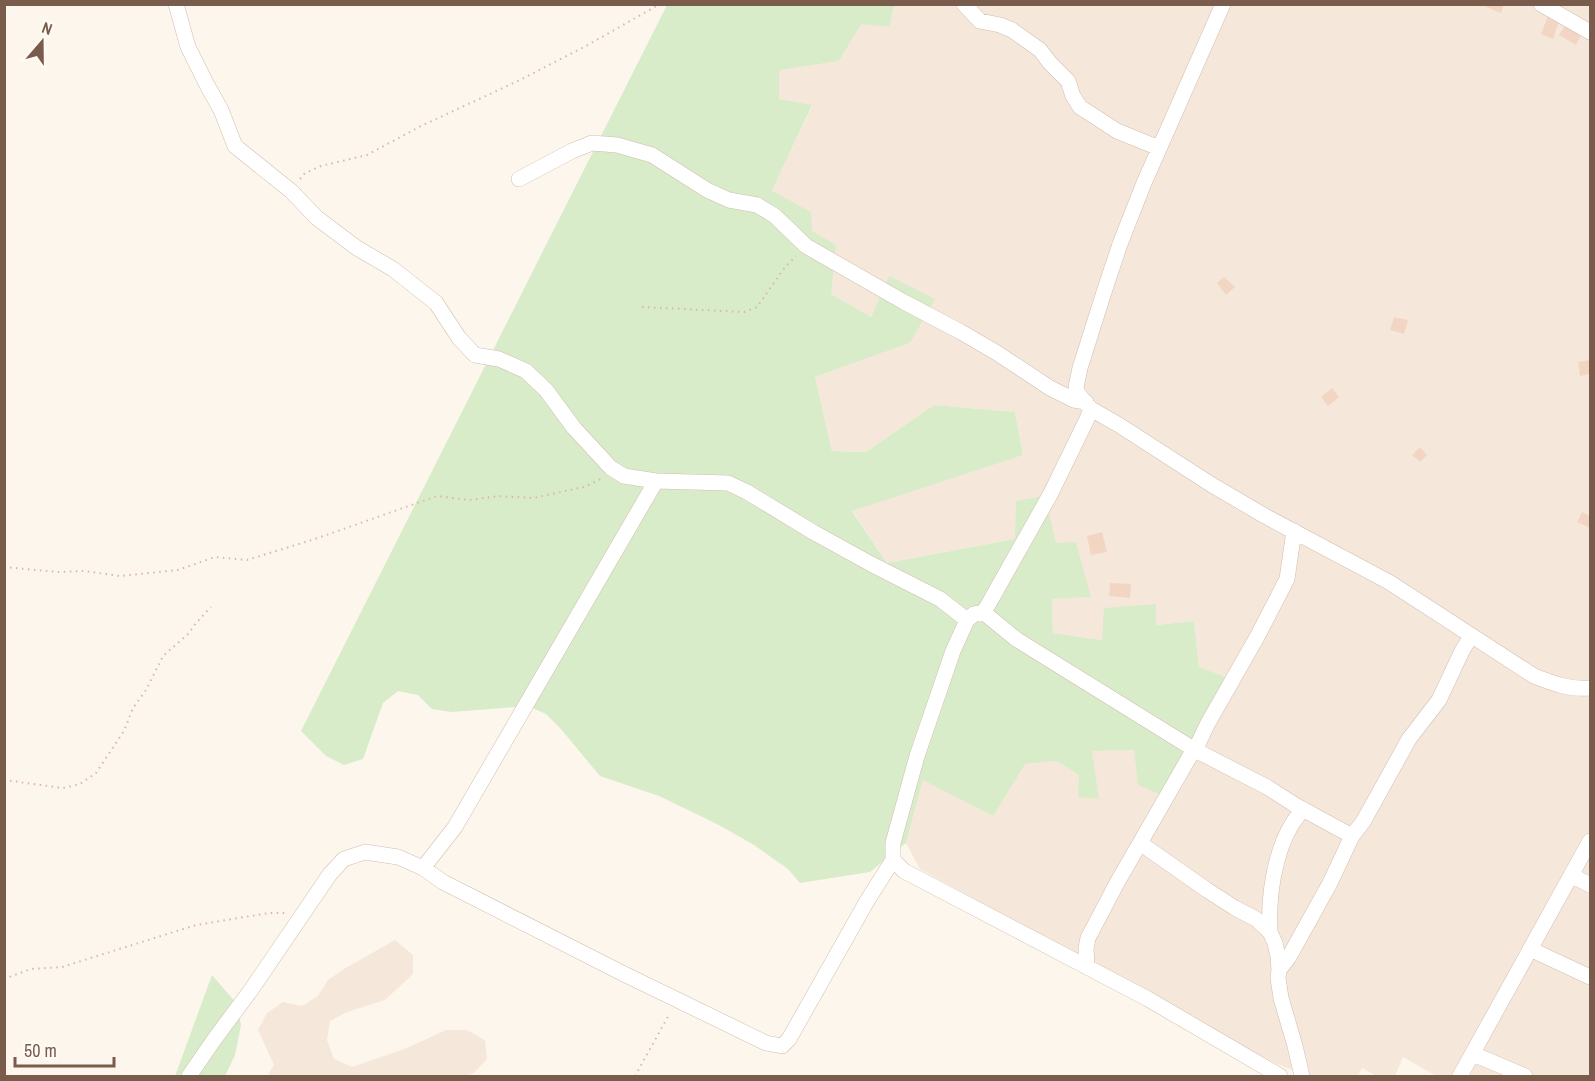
<svg xmlns="http://www.w3.org/2000/svg" width="1595" height="1081" font-family="'Archivo Narrow',sans-serif">
<style>
.residential{fill:#f5e8da}
.green{fill:#d8ecc9}
.building{fill:#f3d5c3}
.lines{fill:none;stroke-linecap:round;stroke-linejoin:round}
.minor-casing{stroke:#d1beb0;stroke-width:16}
.path{stroke:#d9b8a5;stroke-width:2;stroke-dasharray:1.5 4.5;stroke-linecap:butt}
.minor{stroke:#fff;stroke-width:15}
</style>
<rect width="100%" height="100%" fill="#fdf6ec"/>
<path class="residential" d="M894 5H1590V1076H1436L1403 1057 1395 1076H1376L1362 1068 1358 1076H1308L1277 1064 920 869 906 843 923 780 1025 764 1056 761 1079 775 1099 799 1091 751 1134 750 1199 667 1194 621 1156 625V604L1102 640 1053 633 1052 599 1090 597 1056 543 1015 539 887 563 852 510 1023 455 1015 412 934 405 866 452 832 451 815 377 910 343 889 276 871 317 831 294 811 231 772 191 812 106 779 99V69L839 61 861 23 890 27Z
M395 940 413 955V974L385 1000 347 1012 330 1021 327 1040 334 1059 352 1067 407 1048 446 1030H467L485 1040 487 1059 474 1073 465 1076H267L274 1065 258 1030 267 1013 283 1002 302 1006 318 996 328 980 344 969Z"/>
<path class="green" d="M667 5H894L890 27 861 24 839 61 779 70V99L812 105 772 191 811 212 812 231 836 245 831 294 871 317 889 276 935 299 910 343 815 377 832 451 866 452 934 405 1015 412 1023 455 852 511 887 563 1015 539 1016 501 1045 496 1056 543 1076 542 1091 597 1052 599 1053 633 1102 640 1104 608 1156 604V625L1194 621 1199 667 1235 681 1174 800 1138 785 1134 750 1092 751 1099 799 1078 797 1079 775 1056 761 1025 764 993 816 923 780 906 843 870 872 800 883 788 869 754 845 719 825 659 796 600 776 560 728 546 714 528 706 451 712 432 709 418 695 398 691 383 703 363 759 344 765 326 756 301 731Z
M212 975 237 1004 241 1025 235 1055 225 1076H175Z"/>
<path class="building" d="M1480 4H1504L1501 13Z
M1548 16 1560 19 1553 39 1541 34Z
M1566 24 1582 33 1576 45 1559 35Z
M1224 277 1235 287 1226 295 1217 283Z
M1394 317 1408 320 1404 334 1390 330Z
M1590 360V374L1580 376 1578 362Z
M1332 388 1339 397 1328 406 1321 397Z
M1420 447 1427 455 1420 462 1412 455Z
M1582 512 1590 516V528L1577 522Z
M1102 532 1107 552 1091 555 1087 536Z
M1110 583 1131 584 1130 598 1109 596Z"/>
<g class="lines">
<g class="minor-casing">
<path id="minor" d="M176 4 188 47 207 85 221 110 235 146 291 191 317 218 357 248 393 269 436 303 459 338 475 355 499 359 526 371 546 390 574 428 611 468 624 476 656 481 728 483 747 492 813 532 871 564 940 599 967 620
M964 4 980 21 1000 25 1012 30 1040 50 1050 63 1068 81 1073 96 1080 107 1117 131 1159 148
M1541 4 1590 32
M519 179 572 151 592 143 617 145 652 155 707 190 729 200 757 205 775 216 806 246 904 302 961 332 997 353 1050 388 1074 400 1086 402
M1091 409 1119 425 1212 485 1265 516 1389 582 1534 676C1552 683 1570 690 1590 688
M983 612 1016 639 1195 750 1208 723 1257 637 1287 579 1294 531
M1140 843 1190 756 1195 750 1267 787 1295 805 1352 836 1363 822 1409 739 1439 700 1462 651 1471 636
M893 860 904 871 1148 999 1280 1076
M423 868 455 827 656 481
M1571 875 1590 885
M1270 932C1268 898 1274 854 1292 824 1295 819 1300 814 1303 809
M1530 949 1590 977
M1087 967 1086 948 1088 938 1118 881 1140 843 1207 890 1235 908 1256 919 1270 932 1275 943 1278 956 1279 970 1278 978 1281 998 1295 1046 1302 1076
M1279 970 1289 957 1330 883 1352 836
M1473 1054 1525 1076
M189 1076 216 1037 251 990 330 874 344 859 365 852 398 857 423 868 443 882 622 973 766 1043 782 1046 789 1039 867 901 893 860V843L917 756 953 651 967 620 974 614 983 612 988 605 1051 493 1087 419 1091 409 1078 394 1076 387 1080 368 1105 289 1120 244 1144 183 1223 4
M1460 1076 1590 841"/>
</g>
<path class="path" d="M300 179 305 173 321 166 367 155 421 126 520 80 586 46 660 4
M642 307 744 312 757 307 785 267 796 256
M4 567 58 572 84 571 120 576 178 570 215 557 247 560 315 539 437 496 469 500 499 496 533 498 584 487 603 478
M4 780 63 788 80 784 96 773 124 731 133 708 146 690 163 656 188 634 196 623 211 607
M4 979 31 969 62 967 196 925 269 913H286
M635 1076 670 1013"/>
<use href="#minor" class="minor"/>
</g>
<rect width="1595" height="1081" fill="none" stroke="#7a5c4d" stroke-width="12"/>
<g transform="translate(42 42) rotate(20)" stroke="#fffaf3" stroke-width="4.5" paint-order="stroke">
<path d="M0-4.5L10 22L0 15L-10 22Z" fill="#7a5c4d"/>
<text y="-9" font-size="16" font-weight="bold" text-anchor="middle" fill="#7a5c4d">N</text>
</g>
<path d="M15 1057v9h99v-9" fill="none" stroke="#7a5c4d" stroke-width="3"/>
<text x="24" y="1057" font-size="18" fill="#7a5c4d" stroke="#fffaf3" stroke-width="4.5" paint-order="stroke">50 m</text>
</svg>
